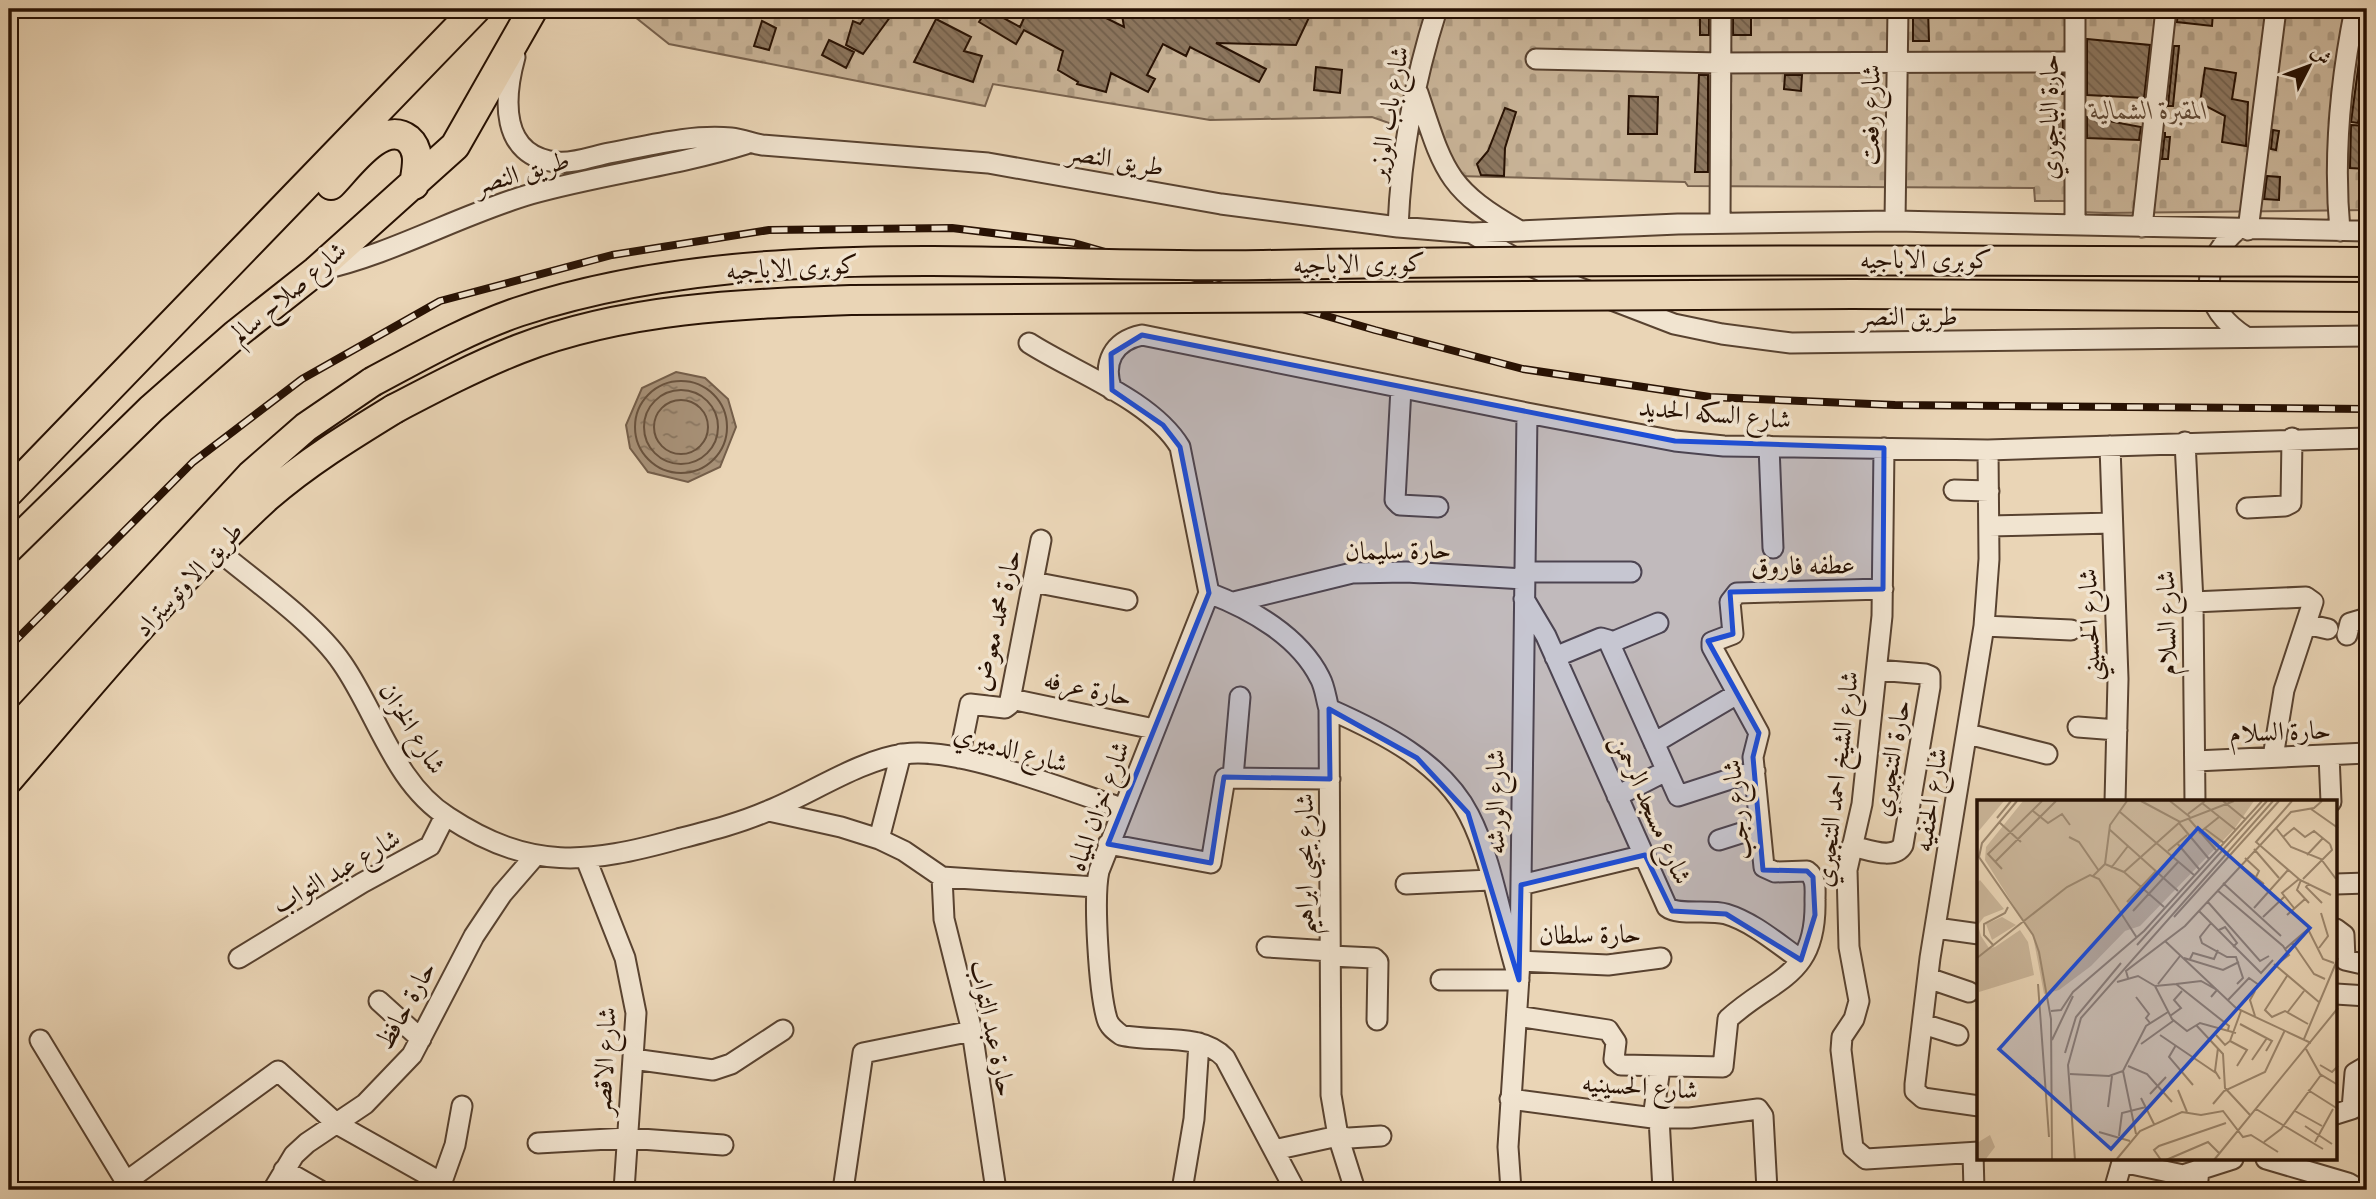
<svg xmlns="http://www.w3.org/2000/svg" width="2376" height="1199" font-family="'Sorts Mill Goudy',Amiri,serif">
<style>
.cemetery{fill:url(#cemetery-stones);stroke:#78624e;stroke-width:2}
.water{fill:url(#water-ripples);stroke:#745e4a;stroke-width:2}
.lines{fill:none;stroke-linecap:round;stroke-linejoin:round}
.shore{stroke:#68523e;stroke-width:2}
.building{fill:url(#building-back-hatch);stroke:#271103;stroke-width:2}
.minor-casing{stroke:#584230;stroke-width:23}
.highway-casing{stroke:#271103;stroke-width:32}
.minor{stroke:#f1e4d0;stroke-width:19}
.highway{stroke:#ead5b6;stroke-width:28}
.rail-casing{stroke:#271103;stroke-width:8}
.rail{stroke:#f1e4d0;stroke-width:5;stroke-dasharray:16;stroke-linecap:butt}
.highway-bridge-casing{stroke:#271103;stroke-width:32;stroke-linecap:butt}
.highway-bridge{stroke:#ead5b6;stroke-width:28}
.marked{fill:#1d4ed8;fill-opacity:0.2;stroke:#1d4ed8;stroke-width:5;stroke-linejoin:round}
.labels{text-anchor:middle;stroke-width:7;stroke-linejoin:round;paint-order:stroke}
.park-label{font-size:26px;font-style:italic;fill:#604a37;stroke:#f1e4d0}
.street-label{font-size:26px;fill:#271103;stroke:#f1e4d0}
.inset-road{fill:none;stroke:#9c876e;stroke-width:2}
.view{fill:#1d4ed8;fill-opacity:0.15;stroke:#1d4ed8;stroke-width:3.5}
.inset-edge{fill:none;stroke:#271103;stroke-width:3.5}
</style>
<defs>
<pattern id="cemetery-stones" width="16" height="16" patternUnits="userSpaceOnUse" patternTransform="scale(1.75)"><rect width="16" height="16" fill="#c9b498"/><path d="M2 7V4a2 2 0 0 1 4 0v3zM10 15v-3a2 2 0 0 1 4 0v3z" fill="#ad9a81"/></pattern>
<pattern id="water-ripples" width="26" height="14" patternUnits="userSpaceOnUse" patternTransform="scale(1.75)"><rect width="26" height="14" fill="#a89279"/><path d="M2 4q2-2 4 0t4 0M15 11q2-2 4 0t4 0" fill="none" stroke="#897661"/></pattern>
<pattern id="building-back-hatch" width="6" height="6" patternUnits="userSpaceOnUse" patternTransform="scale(1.75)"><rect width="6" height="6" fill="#8c7760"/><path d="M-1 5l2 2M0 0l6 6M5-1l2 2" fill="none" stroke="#72604d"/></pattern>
</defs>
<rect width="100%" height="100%" fill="#ead5b6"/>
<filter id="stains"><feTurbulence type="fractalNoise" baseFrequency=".00286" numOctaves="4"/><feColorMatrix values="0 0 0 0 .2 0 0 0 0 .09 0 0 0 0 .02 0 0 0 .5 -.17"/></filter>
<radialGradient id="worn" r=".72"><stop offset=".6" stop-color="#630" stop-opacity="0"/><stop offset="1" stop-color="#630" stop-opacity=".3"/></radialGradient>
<path class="cemetery" d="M625 9H2367V210L2105 213 2082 212V201H2035L2034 188 1688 186 1685 182 1457 176 1440 141 1372 117 1210 120 993 84 985 106 669 44Z"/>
<path class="water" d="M676 372 705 378 728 399 736 427 720 467 688 482 648 472 630 448 626 425 642 388Z"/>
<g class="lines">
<path class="shore" d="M635 427a46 46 0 1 1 92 0a46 46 0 1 1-92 0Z
M644 427a37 37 0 1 1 74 0a37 37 0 1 1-74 0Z
M654 427a27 27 0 1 1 54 0a27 27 0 1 1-54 0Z"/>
</g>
<path class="building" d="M871 9H896L863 54 846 45 853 21 860 24Z
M987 9 1020 27 1028 9H1075L1098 14 1124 27 1121 9H1269L1290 19 1295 9H1313L1296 45 1216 43 1266 69 1259 82 1190 47 1186 56 1163 44 1147 75 1155 79 1148 92 1111 73 1106 92 1077 84 1078 82 1058 70 1063 51 1024 30 1016 44 979 22Z
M1700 9H1709V35H1700Z
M1913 9H1928L1929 41H1913Z
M2178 9 2213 12 2212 26 2177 22Z
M1733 13H1751V35H1733Z
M936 19 971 37 964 51 982 56 973 82 914 62Z
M762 21 776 28 769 50 754 46Z
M2367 38V87L2358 123 2351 122 2362 39Z
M2087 39 2150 45 2144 98 2087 95Z
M829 40 854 52 846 68 822 55Z
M2174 46H2179L2173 106H2168Z
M1316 67 1342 70 1340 93 1314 90Z
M2205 68 2236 73 2232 99 2248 102 2246 146 2222 142 2225 116 2200 103Z
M2051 74H2063V94L2051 93Z
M1699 75H1708V172H1695Z
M1785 75H1802L1801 91 1784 89Z
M1629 96 1658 97 1657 134H1628Z
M1505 108 1516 112 1505 148 1504 176 1481 175 1477 164 1488 151Z
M2051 109 2063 112V151H2051Z
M2087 117 2141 127 2139 140 2087 138Z
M2351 125 2367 126V169L2350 168Z
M2273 130 2279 131 2276 150 2271 149Z
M2165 132V137H2170L2168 159H2162Z
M2267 176 2280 177 2279 200 2264 199Z"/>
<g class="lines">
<g class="minor-casing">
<path id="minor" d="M2075 9V224
M515 57C504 97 499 157 557 162 573 164 594 156 609 153 647 146 692 134 731 138 741 139 752 143 762 145L988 163 1221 204 1398 227 1472 233 1678 224 1895 221 2367 231
M1536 59 1720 63 2075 62
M1418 93C1444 171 1446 189 1520 231
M1895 221 1898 9
M1720 223 1721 9
M1398 227C1401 154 1415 78 1437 9
M2142 227 2166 9
M2237 230C2197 266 2201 308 2246 337
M2248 230 2276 9
M2340 231C2333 156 2340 83 2355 9
M1473 234 1522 262 1570 284 1674 324 1722 334 1791 343 2367 336
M320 270C393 254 459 215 531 194 602 174 676 166 746 144
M1029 343C1074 372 1152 400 1180 447L1209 593
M1401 388 1395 500 1400 505 1438 507
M1112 390C1102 363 1113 341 1142 335L1527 413 1675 441 1724 446 1988 450 2367 438
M2185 442 2193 602 2195 802
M1769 446 1773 548
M2110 446 2118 679 2115 802
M1884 448 1882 616 1862 804 1847 870 1849 947 1859 1001 1854 1019 1842 1037 1841 1050 1853 1148 1866 1159 1979 1152
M1954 490 1989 491
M2247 508 2285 506 2291 503 2292 438
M1989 526 2112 523
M215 548C254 581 314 622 342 663 377 713 394 783 448 817 530 871 588 864 678 839 709 831 741 823 770 810 812 793 860 760 904 754 958 746 1067 791 1122 808
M1524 572H1631
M1033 582 1127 600
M1209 593 1099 871C1093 898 1099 992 1107 1019 1109 1026 1114 1030 1121 1035 1153 1043 1201 1032 1225 1058L1295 1190
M1209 593C1251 609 1299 636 1320 678 1325 687 1326 699 1329 709L1331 1095 1338 1136 1355 1190
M1524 599 1546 636 1667 907C1678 916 1709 909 1726 914 1753 922 1778 944 1801 960
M1234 602 1352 573 1406 572 1524 579
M2193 602 2306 597 2313 602 2284 690 2273 757
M2306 624 2328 629
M1984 626 2071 630
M2347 635 2350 623 2367 618
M1610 643 1658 623
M1555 657 1601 638 1608 640 1678 796 1755 771
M1011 699 1154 729
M1329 709C1381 732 1442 762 1469 815 1493 861 1502 928 1519 980H1441
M2078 727 2117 730
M1968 734 2047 754
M1654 743 1737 694
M2329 755 2331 802
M959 758 970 704 1005 708 1009 705 1041 540
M2195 761 2367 753
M1233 777 1240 697
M1617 796 1666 771
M769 811 841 827 879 839 904 851 942 877 1096 887
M879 839 901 754
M1719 840 1760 827
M1108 844 1211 863 1225 778 1330 779
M1852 846C1867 849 1894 861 1903 845L1930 687V676L1925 674 1877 670
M586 859 625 958 636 1013 624 1190
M942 877 944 919 972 1031 996 1190
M1406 884 1490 880
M2336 884 2367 883
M1521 885 1645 855
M1936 928 1979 934
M2336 929 2344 935 2345 960 2367 965
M1267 947 1331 951
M1331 956 1374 958 1378 962 1377 1020
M239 958 362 883 430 846 445 816
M1520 961 1608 965 1661 958
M1928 978 1969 992
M2336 994 2367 996
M379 1001 421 1039
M1517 1016 1608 1030 1616 1042 1614 1059 1621 1065 1723 1067 1728 1019C1774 977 1817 978 1815 900 1815 889 1817 878 1807 871L1775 872 1764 867 1753 757 1759 733 1712 647V642L1733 634 1730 602 1737 593 1883 589
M1923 1024 1958 1035
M40 1040 131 1190
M633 1059 713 1070 731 1064 783 1030
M1510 1099 1653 1118H1690L1758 1109 1763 1116 1767 1190
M1979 1106 1923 1098 1915 1091V1084L1930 958 1984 626 1989 559 1988 450
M2336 1114 2352 1109 2355 1073 2367 1066
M1653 1118 1660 1068
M1659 1118 1663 1190
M538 1143 627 1138 723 1145
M1274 1150 1338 1136 1349 1138 1381 1136
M1973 1153 1974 1190
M2266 1159 2348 1183 2360 1190
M2122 1162 2183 1175 2233 1159
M284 1170 319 1190
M127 1181 278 1071 337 1124 442 1183
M273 1190 294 1155 307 1143 365 1104 412 1055 474 936 502 894 535 856
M439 1190 455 1145 462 1106
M843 1190 863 1053 972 1031
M1182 1190 1194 1119 1199 1043
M1511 1190 1508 1147 1520 961 1527 413
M2114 1190 2123 1159
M2197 1190 2199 1169"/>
</g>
<g class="highway-casing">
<path id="highway" d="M331 185C348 168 382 119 408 139 422 151 416 170 414 185
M9 492 476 9
M9 548 151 409 235 335 316 271 455 146 533 9
M9 737 251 475 306 427 372 382
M9 779C92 683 173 583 267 497 306 463 350 436 394 409"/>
</g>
<use href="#minor" class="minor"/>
<use href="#highway" class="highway"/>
<g class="rail-casing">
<path id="rail" d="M9 647 193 462 302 379 440 301 612 255 769 230 952 228 1074 243 1375 330 1523 369 1710 397 1895 405 2367 409"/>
</g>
<use href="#rail" class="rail"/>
<g class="highway-bridge-casing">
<path id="highway-bridge" d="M372 382C419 357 466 330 518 312 750 235 1021 269 1263 265 1631 259 1999 260 2367 262
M394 409C434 388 476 366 519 349 625 308 740 304 852 300L1852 294 2367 297"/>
</g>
<use href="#highway-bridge" class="highway-bridge"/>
</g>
<path class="marked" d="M1142 335 1675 441 1884 448 1883 589 1730 592 1733 634 1708 641 1759 733 1753 757 1763 870 1807 871 1813 877 1815 915 1801 960 1726 914 1672 911 1645 855 1521 885 1519 980 1468 813 1417 758 1329 709 1330 779 1224 777 1211 863 1108 844 1209 593 1180 447 1163 425 1112 390 1111 354Z"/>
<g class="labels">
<g class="park-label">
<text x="2149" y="119">المقبرة الشمالية</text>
</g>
<g class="street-label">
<text transform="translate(1388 113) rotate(-80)" y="9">شارع باب الوزير</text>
<text transform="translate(1870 115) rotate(-89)" y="9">شارع رفعت</text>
<text transform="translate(2049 117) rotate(-90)" y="9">حارة الباجوري</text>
<text transform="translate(1116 159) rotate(10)" y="9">طريق النصر</text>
<text transform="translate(522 172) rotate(-16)" y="9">طريق النصر</text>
<text x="1926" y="268">كوبرى الاباجيه</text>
<text transform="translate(1359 263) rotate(-1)" y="9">كوبرى الاباجيه</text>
<text transform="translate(792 267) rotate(-3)" y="9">كوبرى الاباجيه</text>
<text transform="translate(288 292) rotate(-40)" y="9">شارع صلاح سالم</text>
<text x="1909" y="325">طريق النصر</text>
<text transform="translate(1715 413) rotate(5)" y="9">شارع السكه الحديد</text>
<text transform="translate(1398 550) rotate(-1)" y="9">حارة سليمان</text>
<text transform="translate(1803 565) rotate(-1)" y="9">عطفه فاروق</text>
<text transform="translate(188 579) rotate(-47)" y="9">طريق الاوتوستراد</text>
<text transform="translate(996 620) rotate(-77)" y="9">حارة محمد معوض</text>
<text transform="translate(2166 623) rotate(-91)" y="9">شارع السلام</text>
<text transform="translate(2089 625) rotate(-92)" y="9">شارع الحسيني</text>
<text transform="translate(1088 688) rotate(12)" y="9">حارة عرفه</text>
<text transform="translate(413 728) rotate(58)" y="9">شارع الخزان</text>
<text transform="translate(2280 731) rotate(-2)" y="9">حارة السلام</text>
<text transform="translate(1011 748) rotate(16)" y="9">شارع الدميري</text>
<text transform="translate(1891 758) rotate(-80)" y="9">حارة التنجيري</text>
<text transform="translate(1836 779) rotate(-83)" y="9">شارع الشيخ احمد التنجيري</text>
<text transform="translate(1930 800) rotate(-81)" y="9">شارع الحنفيه</text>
<text transform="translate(1495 802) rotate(-90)" y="9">شارع الورشه</text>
<text transform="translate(1098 806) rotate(-70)" y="9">شارع خزان المياه</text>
<text transform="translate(1652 809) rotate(66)" y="9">شارع مسجد الرحمن</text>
<text transform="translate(1736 810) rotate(-96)" y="9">شارع رجب</text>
<text transform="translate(1304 864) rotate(-90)" y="9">شارع يحيى ابراهيم</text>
<text transform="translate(336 871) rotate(-30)" y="9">شارع عبد التواب</text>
<text transform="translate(1590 934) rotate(-1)" y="9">حارة سلطان</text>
<text transform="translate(405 1005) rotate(-61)" y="9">حارة حافظ</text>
<text transform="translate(993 1028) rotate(78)" y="9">حارة عبد التواب</text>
<text transform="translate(604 1061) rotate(-87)" y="9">شارع الاقصر</text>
<text transform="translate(1640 1086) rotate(4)" y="9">شارع الحسينيه</text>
</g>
</g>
<g transform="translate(1977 800)">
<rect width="360" height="360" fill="#ead5b6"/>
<path d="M25 117 39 125 15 140 9 124Z" fill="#c9b498"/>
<path d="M46 1H277L258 28 163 126 148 131 114 166 82 190 67 194 56 136 8 60 9 47ZM3 80 27 109 7 117 1 125 4 136 12 148 18 147 43 130 51 142 57 175 2 192 0 83Z" fill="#c9b498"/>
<path d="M0 1H27L0 33ZM13 335 18 347 8 360H0V343Z" fill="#c9b498"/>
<path class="inset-road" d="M40 1 5 43 2 57 56 135 62 152 74 219 75 360M164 1 203 22 257 1M193 1 213 17M246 1 268 19M315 1 279 42 323 80 354 95M225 3 259 30M334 9 361 28M56 11 71 23 85 14 93 25M143 12 217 75M211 14 228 1M20 18 34 1M211 18 239 50M22 22 44 42M202 23 232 59M227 28 247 43M299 28 314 47 344 59 359 79M132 29 201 91M222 33 242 17M92 37 102 42 122 71M306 37 317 28 328 37 337 31 353 44M200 43 222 69M277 49 302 78M191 51 210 35M330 55 346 38M268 58 282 71 279 77M18 62 79 1M128 64 147 72 203 22M262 64 287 84M134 68 151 46M25 69 11 54 65 1M147 72 187 107M116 76 128 64 133 25 150 1M326 79 355 50 353 44M324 80 320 90 332 103M246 83 304 136M332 83 329 87 345 103M240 90 306 146 312 155 299 165M230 101 283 161 292 156M150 102 179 71M277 108 311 70M317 108 305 93 322 79M156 111 202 61M222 111 284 173 296 160M310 115 328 99M197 117 302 1M286 117 307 97M234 123 223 137 225 143 250 157H259L266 178 260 184M242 130 248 127 260 143 256 147M188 141 259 208 334 243M315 142 337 174 348 179M160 145 290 1M17 146 7 135V124L28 113 31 107M342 148 351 136 344 113M308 149 331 129 346 159 357 163M0 158 90 87 113 75 122 79 160 138M207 158 246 170 262 162M213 159 216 153 237 159 241 150M297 164 343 203M310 176 288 210 295 217 308 211 331 224M151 178 149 171 208 126 314 12 337 8 345 1M140 182 161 176 178 186M61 184 72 337M181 184 203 156M199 184 224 181 240 190 234 197M178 186 195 219 210 231 223 223 259 233M178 186 199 184 252 226 251 230M278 191 273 200 278 216M159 197 172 214 169 218 173 223M251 200 272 178 282 185M74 211 84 210 96 192 167 131 285 1M310 213 327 191M193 216 204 208 197 200 205 191M263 224 295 241 289 251M219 225 246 254 248 288 273 315M183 235 239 273M239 235 248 245 253 241 264 211M327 239 361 158M75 240 96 196M253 241 270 250 260 266M164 244 196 221M199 245 192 257 216 285M241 248 238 271 243 279M329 249 343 274 361 285M88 253 99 217 144 163M275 260 290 238M343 265 355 272 361 266M151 266 170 274 195 302M146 271 159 334M93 274 132 276 146 271 169 226 191 212M201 290 210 312M331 290 361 309M173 294 189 277M164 298 177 324M236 304 247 291 288 272 308 230M131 307 135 276M279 309 346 349M318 311 345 326M328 326 355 344M122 332 153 341M142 336 145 313 169 307M287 342 304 329 344 275M338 342 356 309M98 360 91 265 104 218 296 1M139 360 163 331 205 312 224 315 246 311 266 337 274 335 301 352M184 360 177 350 182 346 249 323M189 360 231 342 242 353M237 360 361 208"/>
<path class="view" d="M221 28 333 128 134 349 22 249Z"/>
<rect width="360" height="360" class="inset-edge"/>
</g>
<rect width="2376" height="1199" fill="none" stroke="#ead5b6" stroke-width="35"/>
<rect x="10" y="10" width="2355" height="1178" fill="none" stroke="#271103" stroke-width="3.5"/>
<rect x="18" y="18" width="2341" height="1164" fill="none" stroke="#271103" stroke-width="2"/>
<g transform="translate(2309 66) rotate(48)" stroke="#f1e4d0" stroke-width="5" paint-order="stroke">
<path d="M0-5L12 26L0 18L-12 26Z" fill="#271103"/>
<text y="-10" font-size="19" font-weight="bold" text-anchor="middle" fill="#271103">ش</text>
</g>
<rect width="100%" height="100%" filter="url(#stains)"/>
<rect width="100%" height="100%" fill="url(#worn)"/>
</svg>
